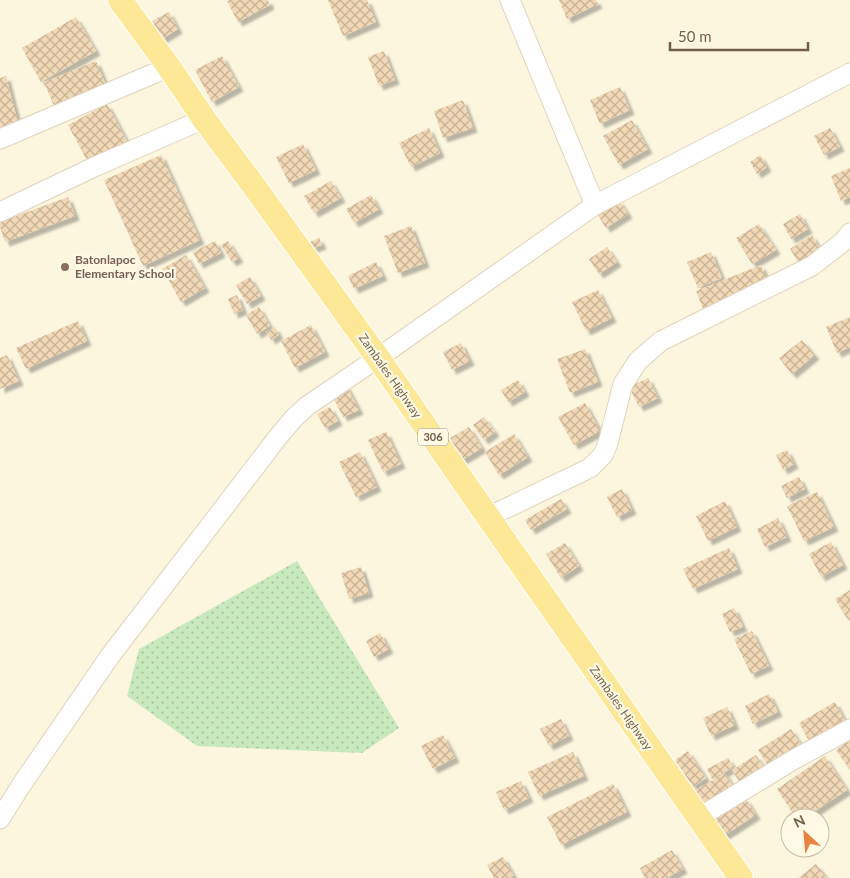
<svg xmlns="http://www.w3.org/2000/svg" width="850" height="878" font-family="Lato,sans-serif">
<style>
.grass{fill:url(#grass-dots)}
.building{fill:url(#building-cross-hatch);filter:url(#shadow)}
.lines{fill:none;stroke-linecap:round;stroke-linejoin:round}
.minor-casing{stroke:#e0d3bb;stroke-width:21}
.major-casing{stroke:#fff;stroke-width:26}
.minor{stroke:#fff;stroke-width:19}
.major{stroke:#fce896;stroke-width:24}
.education-dot{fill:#8d6e63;stroke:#fff9e5;stroke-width:2}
.labels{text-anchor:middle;stroke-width:4.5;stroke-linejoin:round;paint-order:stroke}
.shield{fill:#fff9e5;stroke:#9c8c76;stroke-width:1}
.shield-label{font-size:11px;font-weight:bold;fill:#725e47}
.education-label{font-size:12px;font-weight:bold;fill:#785e54;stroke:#fff9e5;text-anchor:start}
.street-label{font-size:12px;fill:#725e47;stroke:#fff9e5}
</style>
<defs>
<pattern id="grass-dots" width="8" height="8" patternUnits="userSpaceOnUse" patternTransform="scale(1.25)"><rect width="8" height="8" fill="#c8e9be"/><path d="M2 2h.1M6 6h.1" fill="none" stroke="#a7c09c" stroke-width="1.8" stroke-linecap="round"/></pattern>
<pattern id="building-cross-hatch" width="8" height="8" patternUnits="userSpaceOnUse" patternTransform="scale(1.25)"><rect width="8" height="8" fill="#f1d8b6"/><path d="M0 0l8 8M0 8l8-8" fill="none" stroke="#c8b296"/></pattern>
<filter id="shadow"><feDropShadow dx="4.5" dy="4.5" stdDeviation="1" flood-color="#0004"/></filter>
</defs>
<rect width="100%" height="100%" fill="#fcf6df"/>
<path class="grass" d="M297 561 399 728 362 753 197 746 127 696 139 649Z"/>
<path class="building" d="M230 0H268L270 5 238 22 227 1Z
M328 0H367L376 22 343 36Z
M559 0H596L598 4 567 19Z
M169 12 178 29 162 39 152 21Z
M76 17 96 51 41 82 22 48Z
M384 51 395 80 379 86 368 57Z
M222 56 239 87 212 102 195 70Z
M96 61 108 90 56 111 44 82Z
M6 76 18 123 0 128V78Z
M620 87 630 110 600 124 590 100Z
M463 100 473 128 443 138 434 111Z
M107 104 128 143 89 164 68 125Z
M632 120 648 149 619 165 603 136Z
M429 128 440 153 411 167 399 143Z
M830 128 840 147 824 155 814 136Z
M303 144 316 170 289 183 276 157Z
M161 155 200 240 143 266 104 180Z
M760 155 767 167 757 174 750 162Z
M850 168V197L841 201 831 176Z
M331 181 341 198 314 213 304 196Z
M371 195 379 209 354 223 346 209Z
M68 197 75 216 5 242 0 227V222Z
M619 200 628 214 606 228 597 214Z
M800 214 808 229 791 239 783 224Z
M759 224 776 250 752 264 736 238Z
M411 226 425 263 398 273 384 236Z
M812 235 822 253 801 266 790 249Z
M319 238 322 245 313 248 310 242Z
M215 241 221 253 199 264 193 252Z
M228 241 239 258 232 262 221 245Z
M607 247 617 262 599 274 589 259Z
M711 252 722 278 698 288 687 262Z
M186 255 205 288 181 302 162 269Z
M376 262 383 276 354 289 348 276Z
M761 265 768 283 703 309 696 291Z
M250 277 261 296 247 304 236 285Z
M598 290 612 318 586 331 572 302Z
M237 295 243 310 234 314 228 299Z
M259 307 270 326 257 334 246 315Z
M850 317V347L837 353 826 327Z
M78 321 87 341 26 369 16 348Z
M311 325 325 352 295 368 281 341Z
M275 327 279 335 271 340 266 332Z
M802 340 815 355 792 374 779 358Z
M461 343 470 361 452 370 443 352Z
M585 349 598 382 570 393 557 359Z
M7 355 19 381 0 389V358Z
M648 378 658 398 639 407 629 387Z
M518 380 525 392 508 402 501 390Z
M346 385 359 410 343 417 331 393Z
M585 403 600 431 574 445 558 417Z
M330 407 338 421 325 428 317 414Z
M484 417 495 432 484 440 473 425Z
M469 427 482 448 462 460 450 438Z
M386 432 401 464 383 472 368 440Z
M514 434 528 457 499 475 485 452Z
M787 450 794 464 783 470 776 455Z
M360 452 377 487 356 497 339 462Z
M799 477 805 489 787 498 781 486Z
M622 489 632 510 617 517 607 497Z
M817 492 834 527 804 541 787 506Z
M561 499 567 509 531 530 525 520Z
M725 501 737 527 708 541 696 516Z
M778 518 787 537 765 547 757 529Z
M831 542 843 565 821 577 809 554Z
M565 543 579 566 561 578 546 554Z
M729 548 738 569 693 589 683 569Z
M361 567 369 593 349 599 341 573Z
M850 590V619L848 620 835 599Z
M734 608 743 627 730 632 722 614Z
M752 631 769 666 751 674 734 639Z
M380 633 389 649 374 657 366 641Z
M769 694 778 712 753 724 745 706Z
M835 702 845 721 809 741 799 723Z
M727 707 735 725 711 736 703 718Z
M561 719 569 736 549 746 540 729Z
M791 729 802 746 769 767 758 750Z
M443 735 455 758 433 769 421 746Z
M850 740V770L836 750Z
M688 751 706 778 693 787 675 760Z
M573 752 584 776 539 796 528 772Z
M756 755 767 771 742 786 732 770Z
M825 756 847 790 805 818H796L777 789Z
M728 758 734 767 712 779 707 769Z
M725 773 735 790 702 809 692 792Z
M521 781 529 798 504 810 496 792Z
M613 784 627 812 561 845 547 817Z
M746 799 756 815 717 840 707 824Z
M672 850 683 869 667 878H645L640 868Z
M503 857 514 876 509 878H494L487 865Z
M816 864 827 878H798Z"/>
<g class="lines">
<g class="minor-casing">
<path id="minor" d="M510 0 595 205
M0 139 169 67
M0 212 94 167 204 119
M488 517 590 468 603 455 608 443 623 384 638 361 661 341 812 266 844 241 850 233
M698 818 793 760 850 729
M0 819 22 784 110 656 278 437 293 419 307 406 385 353 595 205 850 73"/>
</g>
<g class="major-casing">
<path id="major" d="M120 0 169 67 204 119 251 182 378 358 488 517 741 878"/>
</g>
<use href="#minor" class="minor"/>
<use href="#major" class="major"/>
</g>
<circle class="education-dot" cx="65" cy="267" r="5"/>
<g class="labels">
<rect class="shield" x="418" y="428.5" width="30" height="17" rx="4"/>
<g class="shield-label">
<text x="433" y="441">306</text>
</g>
<g class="education-label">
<text x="75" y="264">Batonlapoc<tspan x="75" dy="14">Elementary School</tspan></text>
</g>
<g class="street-label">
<text transform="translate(390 376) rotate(55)" y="4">Zambales Highway</text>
<text transform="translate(621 708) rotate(55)" y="4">Zambales Highway</text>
</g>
</g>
<g transform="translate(805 833) rotate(334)"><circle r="24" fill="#fff9e5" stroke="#c7bba6"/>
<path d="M0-4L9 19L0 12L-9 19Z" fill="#e88442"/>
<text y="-8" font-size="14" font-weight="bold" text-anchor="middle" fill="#725e47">N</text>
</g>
<path d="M670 42v8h138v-8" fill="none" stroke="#725e47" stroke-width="2.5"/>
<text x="678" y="42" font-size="15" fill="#725e47" stroke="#fff9e5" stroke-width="4" paint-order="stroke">50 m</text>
</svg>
